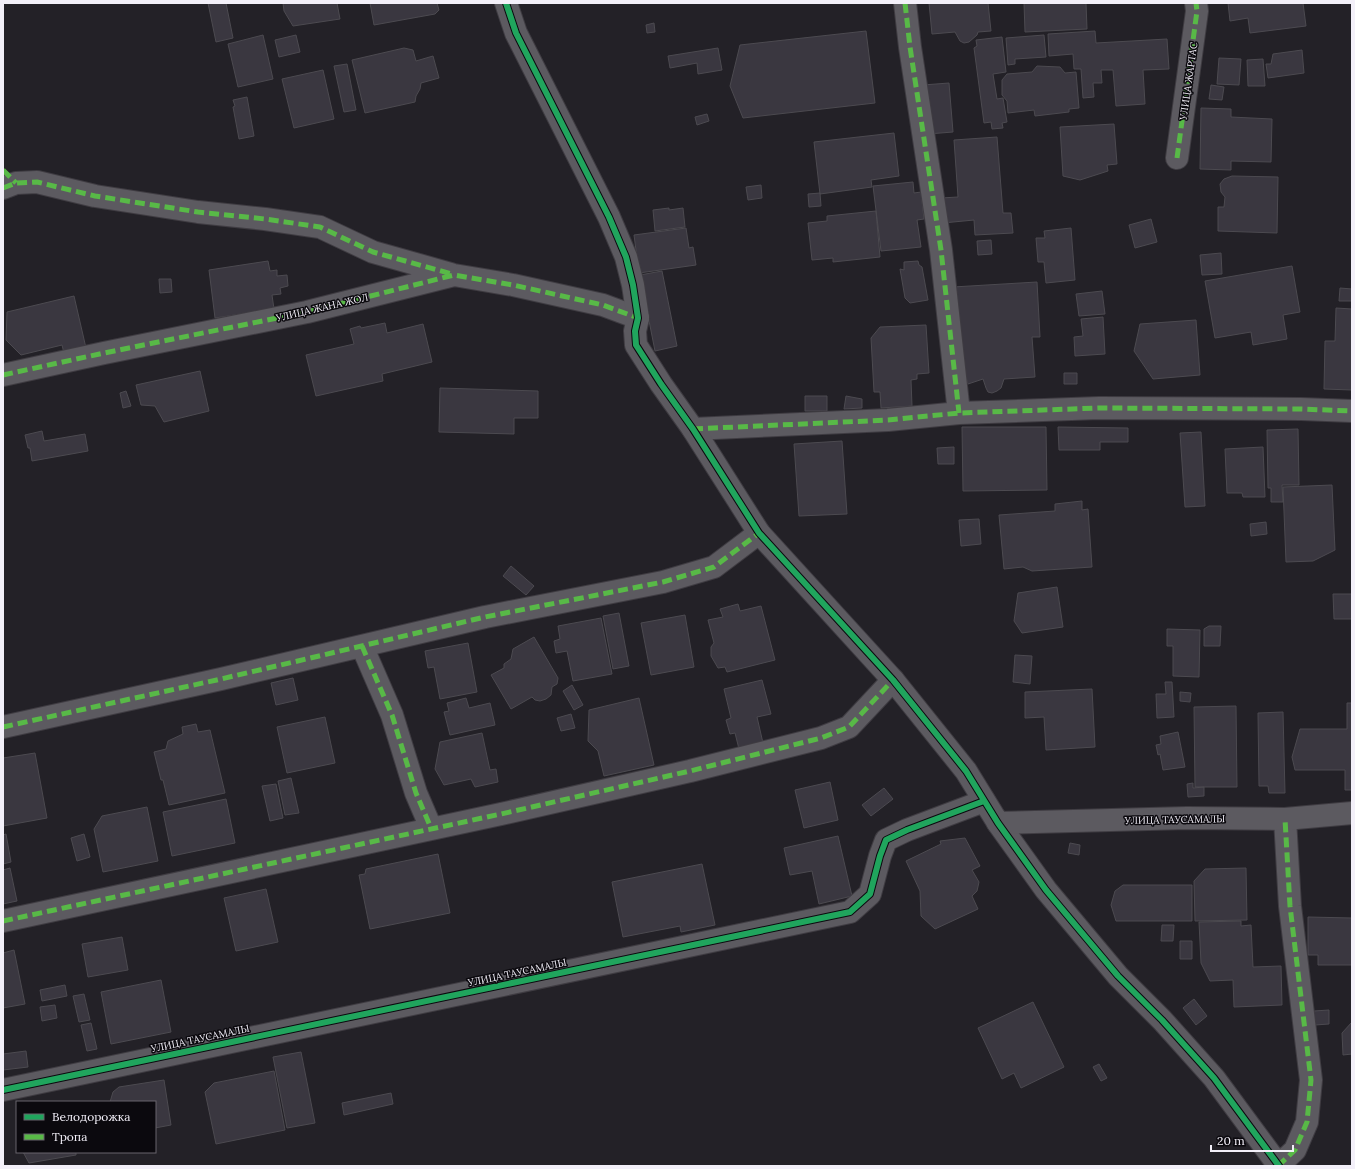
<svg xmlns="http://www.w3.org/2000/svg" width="1355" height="1169" font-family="Lora,serif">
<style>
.building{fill:#3a3740;stroke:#4c4a50}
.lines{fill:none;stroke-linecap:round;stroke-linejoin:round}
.minor-casing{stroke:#3f3c42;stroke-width:24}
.tertiary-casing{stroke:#3f3c42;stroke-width:24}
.minor{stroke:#5c5a60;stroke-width:22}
.tertiary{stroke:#5c5a60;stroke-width:22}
.quiet{stroke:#58b947;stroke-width:5;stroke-dasharray:10 5;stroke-linecap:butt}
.cycleway-casing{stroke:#0b090e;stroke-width:8}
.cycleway{stroke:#20a55d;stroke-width:6}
.labels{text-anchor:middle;stroke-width:3;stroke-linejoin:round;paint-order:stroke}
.street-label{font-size:10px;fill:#f3f0f9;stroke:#0b090e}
</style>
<rect width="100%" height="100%" fill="#232127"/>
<path class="building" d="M208 3H226L233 38 216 42Z
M283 3H337L340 19 293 26 284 11Z
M370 3H437L439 10 435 14 374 25Z
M929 3H988L991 31 978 32 977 35 969 42 964 43 960 41 955 32 932 34Z
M1024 3H1086L1087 29 1025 32Z
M1228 3H1303L1306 26 1250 33 1248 18 1230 21Z
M654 23 655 32 647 33 646 25Z
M866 31 875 103 743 118 730 86 740 45Z
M1095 31 1096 43 1167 39 1169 69 1143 70 1145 104 1116 106 1113 70H1101L1102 83H1093L1094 97 1083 98 1081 69H1074L1073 54 1049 56 1048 34Z
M263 35 273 79 238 87 228 44Z
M296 35 300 52 279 57 275 40Z
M1044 35 1046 57 1015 59V64L1008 65 1006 38Z
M1002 37 1006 72 993 74 997 99 1003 98 1007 122 1002 123 1003 128 992 129 991 122 984 123 974 48 977 46 976 40Z
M404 48 413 50 416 61 433 56 439 78 421 83 420 89 416 96 415 102 365 113 352 60Z
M718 48 722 70 698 74 697 63 670 68 668 56Z
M1302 50 1304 73 1268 78 1266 64H1271L1273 54Z
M1219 58 1241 59 1239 85 1217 84Z
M1263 59 1265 86H1248L1247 60Z
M347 64 356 110 344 112 334 66Z
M1037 66 1060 67 1065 73 1076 72 1079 108 1069 109V112L1035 116 1034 110 1008 113 1007 101 1002 95V80L1007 74 1032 72Z
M323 70 334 119 294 128 282 79Z
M949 83 953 132 928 134 923 85Z
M1211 85 1224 87 1222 100 1209 99Z
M247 97 254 136 239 139 233 107 235 106 233 100Z
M1201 108 1231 109V117L1272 119 1271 162 1231 161V170L1200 169Z
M707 114 709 121 697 125 695 117Z
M1114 124 1117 164 1107 165 1108 171 1080 180 1063 176 1060 127Z
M894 133 899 176 871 180 872 187 820 194 814 142Z
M997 137 1003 213H1011L1013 233 975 235 974 220 943 223 941 198 958 197 954 140Z
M1232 176 1278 177 1277 233 1218 231V207H1224L1225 197 1221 192 1220 184 1224 179Z
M913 182 914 193 921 192 924 219 917 220 921 247 881 251 873 186Z
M761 185 762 198 748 200 746 187Z
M820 193 821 206 809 207 808 194Z
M669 208V210L683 208 685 227 655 231 653 210Z
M876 211 880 257 833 262V258L812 260 808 223 827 221V216Z
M1151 219 1157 242 1135 248 1129 225Z
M686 228 689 248 693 247 696 265 639 273 634 235Z
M1071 228 1075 280 1046 283 1044 262H1038L1036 238H1045L1044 231Z
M991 240 992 254 978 255 977 241Z
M1221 253 1222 274 1202 275 1200 255Z
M268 261 270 271 277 270V276L287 275 288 286 280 288 281 294 272 295 274 309 215 318 209 270Z
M918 261 919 265 922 267 928 300 910 303 905 298 900 269 904 270V262Z
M1292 266 1300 312 1283 315 1287 339 1253 345 1251 332 1215 338 1205 281Z
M662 271 677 346 655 351 640 275Z
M159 279H171L172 292 160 293Z
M1037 282 1040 337H1032L1035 377 1004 379 1001 388 997 391 992 393 988 392 986 388 983 379 968 384 962 365 953 287Z
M1340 288 1352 289V301H1339Z
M1102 291 1105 314 1079 316 1076 294Z
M74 296 86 348 64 353 62 345 21 355 6 340 7 312Z
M1336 308 1352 309V390L1324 389 1325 341H1335Z
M1103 317 1105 354 1075 356 1074 337 1083 336 1081 319Z
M1196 320 1200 375 1153 379 1134 351 1140 324Z
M385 323 387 333 423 324 432 362 382 374 383 381 316 396 306 355 354 344 350 329 360 326 361 328Z
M926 325 929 373 917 374V379L911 380 912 406 881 408 880 392H874L871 338 880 327Z
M200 371 209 411 164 422 155 406 141 405 136 385Z
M1064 373H1077V384H1064Z
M440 388 538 391V418H514V434L439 432Z
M126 391 131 406 123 408 120 393Z
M805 396H827V411H805Z
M846 396 862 399V408L844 409Z
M962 427H1046L1047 490 963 491Z
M1058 427 1128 428V442H1100V450H1059Z
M1298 429 1299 485H1282L1283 502H1271V488H1268L1267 430Z
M42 431 44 441 85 434 88 451 32 461 30 448H28L25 435Z
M1201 432 1205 506 1185 507 1180 433Z
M842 441 847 514 799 516 794 444Z
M954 447V464H938L937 448Z
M1263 447 1265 497H1243L1242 493H1227L1225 449Z
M1332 485 1335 550 1313 561 1286 562 1283 487Z
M1082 501V510L1088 509 1092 567 1032 571 1023 567 1004 569 999 515 1055 511V504Z
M979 519 981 544 961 546 959 520Z
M1266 522 1267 534 1251 536 1250 524Z
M511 566 534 586 526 595 503 576Z
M1057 587 1063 627 1022 633 1014 621 1018 593Z
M1333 594H1352V619H1334Z
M738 604 740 611 761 606 775 660 727 672 725 667 718 668 711 656V647L714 643 708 620 723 617 720 609Z
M619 613 629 666 613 669 603 616Z
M685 615 694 667 651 675 641 623Z
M601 618 612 674 573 681 567 651 556 653 554 641 560 639 558 626Z
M1209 626H1221L1220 646H1204V629Z
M1167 629 1200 630 1199 677 1173 676V646H1167Z
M534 637 558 678 557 684 552 687 551 695 546 699 540 701 535 700 532 697 511 709 491 675 504 668V664L511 659 513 649Z
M468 643 477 692 440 699 434 667 428 668 425 651Z
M1015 655 1032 656 1030 684 1013 682Z
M293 678 298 700 276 705 271 683Z
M762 680 771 714 757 717 763 743 739 749 735 733 730 734 726 720 731 718 724 689Z
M1165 682H1172L1174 717 1157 718 1156 694H1166Z
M572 685 583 705 574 710 563 691Z
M1092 689 1095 747 1046 750 1044 717 1025 718V692Z
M1180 692 1191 693 1190 702 1180 701Z
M466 698 469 708 490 703 495 725 450 735 444 712 449 711 447 703Z
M639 698 654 765 604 776 598 751 588 741 589 710Z
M1347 703H1352V790H1345V770H1295L1292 757 1300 729H1347Z
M1236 706 1237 787H1195L1194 707Z
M1283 712 1285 793H1269L1268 786H1259L1258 713Z
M571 714 575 728 561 731 557 718Z
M325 717 335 763 287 773 277 727Z
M196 724 198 732 210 730 225 793 169 805 163 780H161L154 752 166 749 168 741 183 734 182 727Z
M1178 732 1185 767 1163 770 1160 754 1158 755 1156 745 1161 744 1160 736Z
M482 733 490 770 496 769 498 782 475 787 471 779 444 785 435 769 440 742Z
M35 753 47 818 3 826V758Z
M291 778 299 813 285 815 278 781Z
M830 782 838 820 804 828 795 790Z
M1193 783V788L1204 787V796L1188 797 1187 784Z
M276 784 283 818 270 821 262 786Z
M884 788 893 799 871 816 862 805Z
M226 799 235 843 172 856 163 812Z
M147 807 158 861 103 872 94 829 102 816Z
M6 834 11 862 3 864V835Z
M84 834 90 857 77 861 71 838Z
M838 836 852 896 819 904 812 871 790 875 784 848Z
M965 838 980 866 972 870 979 882 977 891 972 896 978 909 935 929 921 916 920 891 906 861 941 844 940 841Z
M1070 843 1080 845 1079 855 1068 853Z
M438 854 450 913 370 929 359 875 365 874 366 869Z
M702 864 715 925 681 932 680 926 623 937 612 882Z
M10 868 17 901 3 904V870Z
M1246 868 1247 920 1195 921 1194 881 1205 869Z
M1123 885H1192V921H1116L1111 905 1115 891Z
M266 889 278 942 236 951 224 898Z
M1308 917 1352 918V965H1318V955H1308Z
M1241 921V926L1251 925 1253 967 1281 966 1282 1005 1234 1007 1233 980 1210 981 1201 963 1199 922Z
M1162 925H1174L1173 941H1161Z
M122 937 128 970 88 977 82 944Z
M1180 941H1192V959H1180Z
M14 950 25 1004 3 1008V953Z
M161 980 171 1032 111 1044 101 992Z
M65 985 67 996 42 1001 40 990Z
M84 994 90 1020 79 1022 73 996Z
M1194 999 1207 1016 1196 1025 1183 1008Z
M1033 1002 1064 1067 1021 1088 1014 1073 1002 1079 978 1028Z
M55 1005 57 1018 42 1021 40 1007Z
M1329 1010V1024L1315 1025 1314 1011Z
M1352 1022V1054L1343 1055 1342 1033Z
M91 1023 97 1049 87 1051 81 1025Z
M26 1051 28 1067 3 1070V1054Z
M301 1052 315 1123 287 1128 273 1057Z
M1099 1064 1107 1078 1101 1081 1093 1067Z
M274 1071 285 1130 216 1144 205 1092 214 1083Z
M164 1080 171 1125 155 1128V1102H110L113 1092 119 1087Z
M391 1093 393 1104 344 1115 342 1103Z
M23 1152H76V1155L29 1163Z"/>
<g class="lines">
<g class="minor-casing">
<path id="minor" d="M905 3 910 47 941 250 959 413
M1177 158 1197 11 1196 3
M3 188 16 183 37 182 95 196 198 212 265 219 320 227 373 252 451 274
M3 375 104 353 307 312 454 275 513 285 603 305 638 318
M693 429 888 420 959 413 1099 408 1301 409 1352 411
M362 646 392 715 416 793 431 828
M3 727 221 679 485 617 663 582 714 567 759 533
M998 823 1046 890 1118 976 1162 1020 1214 1078 1279 1166
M3 921 501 814 690 771 821 738 849 727 893 680
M3 1090 850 912 870 894 880 856 886 840 907 830 984 801
M1278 1166 1295 1150 1307 1122 1311 1080 1290 906 1285 819"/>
</g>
<g class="tertiary-casing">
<path id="tertiary" d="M506 3 516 33 609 217 626 257 633 285 638 318 635 331 636 345 661 384 693 429 759 533 893 680 966 771 998 823 1187 818 1285 819 1352 813"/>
</g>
<use href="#minor" class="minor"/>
<use href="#tertiary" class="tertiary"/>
<path class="quiet" d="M905 3 910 47 941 250 959 413
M1177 158 1197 11 1196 3
M3 170 16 183
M3 188 16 183 37 182 95 196 198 212 265 219 320 227 373 252 452 274
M3 375 104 353 307 312 454 275 513 285 603 305 638 318
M693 429 888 420 959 413 1099 408 1301 409 1352 411
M362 646 392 715 416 793 431 828
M3 727 221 679 485 617 663 582 714 567 759 533
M3 921 501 814 690 771 821 738 849 727 893 680
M1278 1166 1295 1150 1307 1122 1311 1080 1290 906 1285 819"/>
<g class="cycleway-casing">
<path id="cycleway" d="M506 3 516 33 609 217 626 257 633 285 638 318 635 331 636 345 661 384 693 429 759 533 893 680 966 771 998 823 1046 890 1118 976 1162 1020 1214 1078 1279 1166
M3 1090 850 912 870 894 880 856 886 840 907 830 984 801"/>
</g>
<use href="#cycleway" class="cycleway"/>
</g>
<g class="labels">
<g class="street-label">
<text transform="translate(1188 81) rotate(-82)" y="4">УЛИЦА ЖАРТАС</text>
<text transform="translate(322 307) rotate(-13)" y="4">УЛИЦА ЖАНА ЖОЛ</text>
<text transform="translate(1175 819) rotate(-1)" y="4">УЛИЦА ТАУСАМАЛЫ</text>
<text transform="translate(517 972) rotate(-12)" y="4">УЛИЦА ТАУСАМАЛЫ</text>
<text transform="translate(200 1038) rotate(-12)" y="4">УЛИЦА ТАУСАМАЛЫ</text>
</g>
</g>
<rect width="1355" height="1169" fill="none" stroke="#f3f0f9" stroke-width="8"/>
<rect x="16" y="1101" width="140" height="52" fill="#0b090e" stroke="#68656c"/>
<rect x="24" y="1114" width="20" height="6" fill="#20a55d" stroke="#68656c"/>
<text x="52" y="1121" font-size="12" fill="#f3f0f9">Велодорожка</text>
<rect x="24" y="1134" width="20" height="6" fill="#58b947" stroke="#68656c"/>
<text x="52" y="1141" font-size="12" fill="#f3f0f9">Тропа</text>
<path d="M1211 1145v6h82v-6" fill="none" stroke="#f3f0f9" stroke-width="2"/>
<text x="1217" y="1145" font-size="12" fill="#f3f0f9" stroke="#0b090e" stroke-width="3" paint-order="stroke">20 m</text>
</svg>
